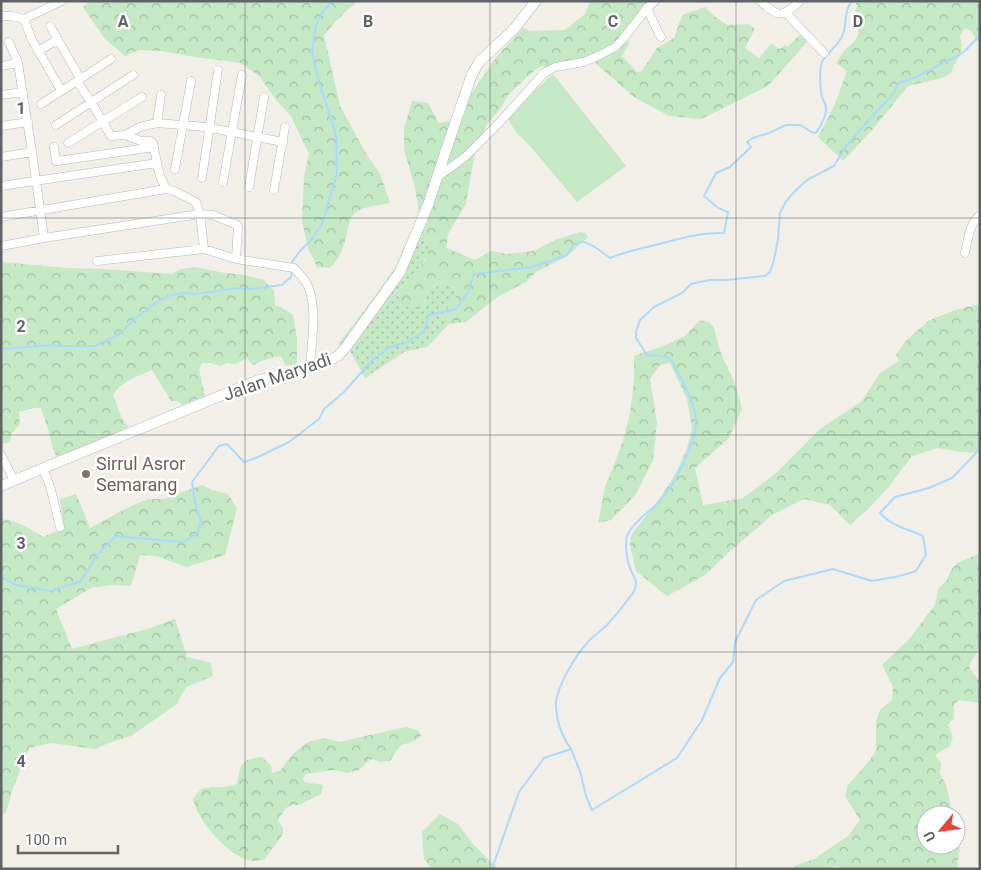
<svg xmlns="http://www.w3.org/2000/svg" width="981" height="870" font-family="Roboto,sans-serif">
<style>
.grass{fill:url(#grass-dots)}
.forest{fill:url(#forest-crowns)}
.garden{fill:#c5e8c5}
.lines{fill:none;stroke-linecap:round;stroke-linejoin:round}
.stream{stroke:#aadaff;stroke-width:2}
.street-casing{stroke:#b5b8bc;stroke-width:9}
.secondary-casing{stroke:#b6babf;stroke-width:11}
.street{stroke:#fff;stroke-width:8}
.secondary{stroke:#fff;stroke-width:10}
.grid{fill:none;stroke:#5f6368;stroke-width:1;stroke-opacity:0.55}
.education-dot{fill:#8d6e63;stroke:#fff;stroke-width:2}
.labels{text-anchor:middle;stroke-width:5;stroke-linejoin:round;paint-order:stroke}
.street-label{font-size:18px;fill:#5f6368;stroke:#fff}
.education-label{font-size:18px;fill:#785e54;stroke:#fff;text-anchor:start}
.grid-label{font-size:16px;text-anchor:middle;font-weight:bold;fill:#5f6368;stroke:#fff;stroke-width:5;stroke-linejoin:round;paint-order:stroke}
</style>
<defs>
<pattern id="grass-dots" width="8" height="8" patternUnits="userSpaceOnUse" patternTransform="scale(1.25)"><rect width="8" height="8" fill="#c5e8c5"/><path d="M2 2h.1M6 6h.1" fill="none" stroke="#a3c0a4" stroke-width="1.8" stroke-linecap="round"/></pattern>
<pattern id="forest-crowns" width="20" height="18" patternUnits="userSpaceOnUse" patternTransform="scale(1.25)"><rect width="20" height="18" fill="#c5e8c5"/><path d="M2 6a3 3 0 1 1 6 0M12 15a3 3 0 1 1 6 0" fill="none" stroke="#a3c0a4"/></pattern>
</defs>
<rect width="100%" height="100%" fill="#f1efe8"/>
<path class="grass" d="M419 214 428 220C420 234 426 232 428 245 430 256 425 258 420 266 418 270 419 274 416 277 413 282 404 284 400 288L424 303C426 299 427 294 429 291 435 279 446 283 455 288L457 295 454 300 448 306 447 319 449 324 427 347 404 352 365 378 350 351 338 344 364 311 395 268Z"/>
<path class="forest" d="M90 1H221L224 2 236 1H357L336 21 324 35 340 106 364 150 380 174 390 203C380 205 366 206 356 212 348 218 348 232 345 241 342 251 338 260 330 268L317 267 308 248 302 221 304 177 309 154 291 116 276 100 260 77 241 63 195 57 161 51 139 50 125 56 105 39 83 7Z
M590 1H652L625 36 629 44 622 56 637 72 642 71 657 48 674 38 682 15 705 7 714 16 727 25 748 24 755 29 745 48 759 58 771 44 780 49 785 45 788 47 799 35 808 41 768 86 701 119 669 116 634 97 593 61 562 69 541 66 528 76 508 95 502 106 486 126 474 157 466 204 448 234 446 248 475 260 491 251 508 254 534 251 555 240 581 232 586 234 588 237 566 257 536 272 526 282 496 298 466 322 449 324C442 308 449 307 457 295L455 288C429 273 432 292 420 308 410 311 400 304 397 294L400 288 416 278 420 266 425 261 428 255V243L423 232 428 220 419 214 415 188 404 149V129L412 101 428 103 439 123 463 118 471 94 497 56 523 28 530 31 565 30 585 14Z
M855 1H980V41H977L971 31 965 28 960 36C965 58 955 57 951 73L942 78 908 86 873 129 843 161 818 137 835 104 847 71 836 63 844 51 855 41 859 33 853 21 857 6Z
M1 262 67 268 104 269 171 274 181 269 195 267 225 273 245 275 264 280 274 291 275 305 283 308 293 315 297 339V364L286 366 281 356 264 360 253 365 247 358 236 364 228 363 220 366 211 363H202L199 369 205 396 182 405 177 401H171L152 370C139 376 121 381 113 395L121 416 130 430 78 450 56 456 53 449 49 432 41 408H33L19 412 20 424 12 433 10 442 1 444Z
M980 304V453L961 452 938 448 912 456 887 489 869 508 850 525 830 505 804 499 772 515 728 553 705 575 667 596 636 571 630 545 631 535 660 498 677 471 687 448 692 429 687 399 670 363 660 365 650 379 657 422 653 460 636 494 611 520 598 523 605 487 622 444 630 414 634 381V356L663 346 685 336 700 320 709 322 713 326 722 356 735 383 742 409 729 438 695 468 703 505 743 498 775 474 820 429 862 401 880 373 899 361 896 355 905 342 928 321 955 310Z
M202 485 212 490 228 494 237 508 225 555 187 567 156 556 140 555 131 586 112 585 91 588 56 609 72 649 147 629 175 619 187 657 211 663 213 676 186 687 177 704 131 736 109 743 95 749 51 743 29 748 13 788 6 813 1 814V520C12 517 34 531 43 537L64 528 60 499 76 494 90 528 129 507 148 499H164Z
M980 553V649L972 660 969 666 970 669 980 682V703L959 700 954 704V719L952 720 948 725C952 737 955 731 950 746L935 755 941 763 940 773 946 785 952 811 955 815H926V845H956V817L959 822 956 837 960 842V846L957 869H840V867L834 866 830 869H795L794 866 814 859 848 836 860 820 845 796 848 785 870 760 876 750V721L880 710 892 700 893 687 882 665 910 638 935 605 938 589 947 580 951 570 957 563Z
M406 727 418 730 421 736C415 742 409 742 403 745 396 748 394 756 390 761L379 762 373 759 368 761 359 770 347 773 334 770 306 774 303 778 304 782 323 785 321 794 299 805H292L286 808 278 820 283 828V834L264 860C260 860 255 861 252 861 231 858 205 828 197 810 195 806 194 802 193 799L201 789 213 787H225L237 784C241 765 239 759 262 757L271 765 272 773 280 771 292 755 306 743 311 741 325 738 339 742Z
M440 814 458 824 473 844 498 869H431L424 858 422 832Z"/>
<path class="garden" d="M553 74 626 166 577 202 531 147 516 132 508 120 531 94Z"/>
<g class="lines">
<path class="stream" d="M292 265V262L300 251 311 240 322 224 337 173 336 135 317 75 312 51 316 25 321 14 332 1
M1 349 50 345 63 346H95L118 335 137 317 157 302 168 296 182 293 197 294 237 288 250 289 282 285 291 277 292 270
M1 577 16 585 51 591 81 581 97 555 116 536 183 542 198 533 201 520 196 508 192 482 219 446 227 444 244 462 256 458 289 442 319 419 324 409 344 392 374 358 390 347 405 343 424 332 429 315 456 309 468 292 474 274 532 267 567 255 574 244 584 242 595 247 610 258C626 251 642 249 659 244 680 239 701 232 724 233L728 212 718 208 704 196 716 173 730 167 751 147 747 142 753 138 769 133 786 125H801L811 132 816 133C820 126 827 117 826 108 826 104 823 100 822 97 820 90 819 69 822 62 827 52 839 46 843 34 847 24 844 10 852 1
M571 749C561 735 556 719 556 703 557 686 576 655 587 643 593 636 601 631 607 625 615 616 622 608 629 598 631 596 634 592 635 589 638 580 633 576 630 568 627 561 624 541 628 534 636 518 654 510 664 496 677 479 697 441 696 420 694 398 681 378 671 360 665 355 655 356 647 355L636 338V332L640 320 654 307 682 293 691 284 709 280H726L765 276 770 272 774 260 778 239 780 213 785 203 793 193 807 180 834 166 847 145 867 122 893 94 899 83 916 77 961 54 966 50 980 35
M492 869 519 792 544 758 571 749 580 771 586 796 592 810 677 758 702 720 720 678 733 662 735 642 756 600 784 581 833 569 872 581 900 576 916 571 926 555 923 536C908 529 891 526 880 513L895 497 929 488 952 478 980 449"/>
<g class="street-casing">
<path id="street" d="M760 1C780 18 781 18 800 1
M647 8 659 34 661 37
M786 13 824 53
M1 16H12L24 19 32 40 61 90
M24 19 62 1
M50 26 80 78
M9 42 18 63
M38 51 57 40
M1 66 18 63 32 152 44 238 200 214 213 215 237 225 238 227 236 259
M77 81 111 59
M1 95 23 92
M41 104 77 81 91 102 111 136 125 135 141 141H150L153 143 157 163
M157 123 161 95
M56 125 133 75
M1 126 28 122
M125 135 140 127 157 123 206 127 283 142
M68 143 142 97
M54 147 56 161H58L154 147
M1 157 32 152
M175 169 191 81
M202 178 218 70
M436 178 465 157 498 124 544 73 555 67 584 62 598 56 615 47 623 39 647 8 655 1
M223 182 242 75
M1 186 157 163 160 176 166 189
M249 187 264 97
M274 190 285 127
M1 217 166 189 174 191 196 202 200 214 204 249
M1 246 44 238
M965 253C968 240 969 224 980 215
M97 261 204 249 236 259 294 268C299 274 305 279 308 286 318 308 311 345 310 368
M1 455 14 480
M43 469 50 486 60 527"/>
</g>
<g class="secondary-casing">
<path id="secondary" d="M1 486 29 474 259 380 317 366 326 362 338 356 346 347 400 272 428 205 446 150 472 74 480 61 514 29 536 1"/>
</g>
<use href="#street" class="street"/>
<use href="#secondary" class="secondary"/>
</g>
<path class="grid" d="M245 1V869M490 1V869M736 1V869M1 218H980M1 435H980M1 652H980"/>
<circle class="education-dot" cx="86" cy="474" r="5"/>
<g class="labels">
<g class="street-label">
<text transform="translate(277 377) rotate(-19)" y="6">Jalan Maryadi</text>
</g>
<g class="education-label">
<text x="96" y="470">Sirrul Asror<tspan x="96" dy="21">Semarang</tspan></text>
</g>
</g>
<g class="grid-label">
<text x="123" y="27">A</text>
<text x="368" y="27">B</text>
<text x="613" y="27">C</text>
<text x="858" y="27">D</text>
<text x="21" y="114">1</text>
<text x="21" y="332">2</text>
<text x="21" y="549">3</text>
<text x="21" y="767">4</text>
</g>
<rect width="981" height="870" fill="none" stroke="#5f6368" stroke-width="5"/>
<g transform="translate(941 830) rotate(241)"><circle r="24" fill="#ffffff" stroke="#bfc1c3"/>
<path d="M0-4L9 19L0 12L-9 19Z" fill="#ea4335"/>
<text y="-8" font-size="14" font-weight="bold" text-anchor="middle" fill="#5f6368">U</text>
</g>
<path d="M18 845v8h100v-8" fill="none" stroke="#5f6368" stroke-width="2.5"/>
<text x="25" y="845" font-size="15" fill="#5f6368" stroke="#ffffff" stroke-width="4" paint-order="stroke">100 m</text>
</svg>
